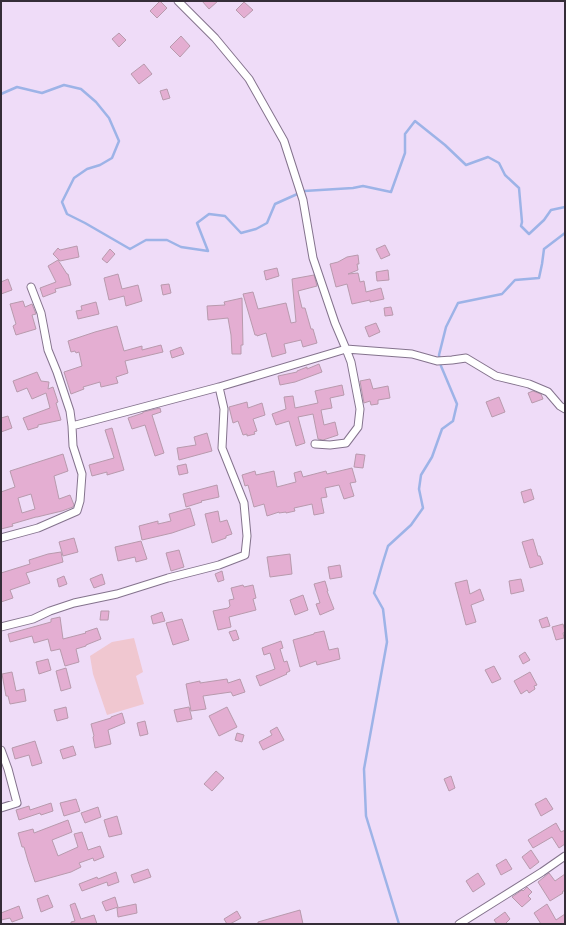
<svg xmlns="http://www.w3.org/2000/svg" width="566" height="925" font-family="'IBM Plex Sans',sans-serif">
<style>
.green{fill:#f0c7d0}
.lines{fill:none;stroke-linecap:round;stroke-linejoin:round}
.stream{stroke:#9db3e7;stroke-width:2.5}
.building{fill:#e4aed2;stroke:#b89aad;fill-rule:evenodd}
.street-casing{stroke:#84738d;stroke-width:9}
.street{stroke:#fff;stroke-width:7}
</style>
<rect width="100%" height="100%" fill="#efdcf8"/>
<path class="green" d="M134 638 143 672 136 676 144 704 107 715 93 674 90 656 112 642Z"/>
<g class="lines">
<path class="stream" d="M1 94 17 87 42 93 64 85 81 89 96 102 109 118 119 141 112 158 100 165 87 169 74 178 62 202 67 214 85 223 130 249 146 240H167L181 247 208 251 197 223 209 214 225 216 241 233 256 229 267 223 275 204 304 191 353 188 363 186 391 192 405 153V134L415 121 445 145 466 165 488 157 499 163 505 175 519 188 522 222 521 226 529 234 544 220 551 210 565 207
M399 924 366 816 364 769 387 642 383 609 374 593 383 562 388 546 411 525 423 508 419 489 421 475 432 457 442 429 453 421 457 404 441 366 439 355 446 327 458 303 502 294 515 280 539 278 542 264 544 249 565 233"/>
</g>
<path class="building" d="M160 1 167 8 157 18 150 11Z
M202 1H218L209 9Z
M244 2 253 10 244 18 236 10Z
M119 33 126 40 119 47 112 39Z
M181 36 190 46 180 57 170 47Z
M144 64 152 74 139 84 131 74Z
M167 89 170 98 163 100 160 91Z
M385 245 390 255 381 259 376 249Z
M77 246 79 257 60 261 53 254 58 248 60 250Z
M110 249 115 254 107 263 102 259Z
M358 255 359 264H357L358 270 348 274 358 273 360 282 364 281 366 292 381 288 384 299 370 302V300L352 304 347 284 336 287 330 264 338 262 347 257Z
M58 260 67 274H68L71 285 55 289 56 292 43 297 40 288 56 282 48 266Z
M277 268 279 276 266 280 264 271Z
M388 270 389 280 377 281 376 272Z
M118 274 122 289 138 285 142 301 126 306 124 296 109 300 104 278Z
M314 275 317 286 298 291 302 308H305L311 329H313L317 343 303 347 301 340 284 344 286 353 272 357 266 333 257 336V335H255L243 294 253 292 258 309 286 303 291 323 296 322 292 279Z
M8 279 12 290 1 294V282Z
M169 284 171 293 163 295 161 285Z
M242 298 243 345H241V354H232L231 335 228 318 208 320 207 306 225 305 224 302Z
M23 301 25 307 32 304 36 314 32 315 36 329 16 335 13 326 16 324 10 304Z
M96 302 99 314 78 319 76 311 82 310 81 306Z
M391 307 393 315 385 316 384 308Z
M376 323 380 332 369 337 365 327Z
M117 326 124 351 142 346V350L161 345 163 352 125 361 128 373 116 377 118 383 101 387 100 382 83 387 84 389 71 394 64 372 82 366 79 352 76 353 75 351 71 352 68 341 95 332Z
M181 347 184 354 172 358 170 351Z
M319 364 322 372 295 382 280 385 278 376 297 372V371L307 367V369Z
M37 372 41 381 49 382 48 389 53 387 58 402 56 403 61 420 38 425V427L28 430 23 418 50 408 46 393 32 399 27 388 17 392 13 381Z
M370 379 373 389 388 386 390 398 378 400V404L371 405 370 401 364 403 360 381Z
M342 385 344 395 330 398 332 408 321 410 324 425 335 422 338 435 323 440 318 439 313 414 298 417 305 443 296 446 289 421 276 425 272 414 286 409 284 397 293 396 295 408 318 403 315 391Z
M533 391 541 394 543 399 532 403 528 393Z
M499 397 505 412 492 417 486 402Z
M247 402 248 408 262 403 265 415 253 419 257 431 254 432 255 434 247 436V434L243 435 238 421 233 423 229 407Z
M160 408 161 412 152 415 164 453 155 456 145 425 132 429 128 418 143 413V412Z
M8 416 12 428 1 432V418Z
M112 428 124 470 107 475V472L92 476 89 465 114 458 105 430Z
M207 433 212 451 179 460 177 448 196 445 194 437Z
M63 454 68 471 54 476 59 499 70 495 74 505 73 507 62 511 37 517H36L12 524 13 526 1 529V492L15 487 10 471ZM31 494 35 509 22 513 18 498Z
M356 454 365 455 363 468 354 467Z
M186 464 188 473 179 475 177 466Z
M352 468 356 482 350 483 354 496 344 499 339 485 325 488 327 497 321 498 324 513 314 515 312 504 294 508 295 511 286 513V512L279 513V512L267 516 264 504 254 507 248 485 245 486 242 475 255 471 256 475 274 471 277 487 296 482 294 473 301 471 303 477 326 471 327 474Z
M217 485 219 497 201 501 202 502 186 507 183 494Z
M531 489 534 499 524 503 521 492Z
M190 508 195 525 172 533 142 540 139 526 158 521V524L171 521 169 514Z
M218 511 220 522 227 520 232 534 226 536V538L212 543 205 514Z
M74 538 78 552 63 556 59 542Z
M533 539 538 556H540L543 564 530 568 522 542Z
M141 541 147 559 136 562 135 557 118 561 115 547Z
M179 550 184 567 171 571 166 553Z
M61 552 63 562 26 573 30 583 10 590 13 598 1 602V573L30 564 29 560 48 554Z
M290 554 292 574 270 577 267 557Z
M340 565 342 577 330 579 328 567Z
M222 571 224 580 218 582 215 574Z
M102 574 105 584 94 588 90 579Z
M64 576 67 584 59 587 57 579Z
M521 579 524 591 511 594 509 581Z
M467 580 470 594 480 589 484 600 471 605 476 622 466 625 455 583Z
M325 581 328 591H327L334 609 320 615 316 604 320 603 314 584Z
M243 585 244 587 253 585 256 598 253 599 256 610 229 617 231 627 218 630 213 611 228 608 230 606 229 600 234 599 231 588Z
M303 595 308 610 295 615 290 600Z
M101 611H109L108 620H100Z
M162 612 165 621 153 624 151 616Z
M60 617 63 639 86 633 85 632 97 628 101 639 86 645V646L76 649 79 662 65 666 60 649 51 651 48 639 34 643 32 636 10 642 8 634 51 622V619Z
M547 617 550 626 542 628 539 620Z
M182 619 189 640 173 645 166 623Z
M563 624 565 631V632L563 633 564 638 556 640 552 627Z
M236 630 239 639 233 641 229 632Z
M324 631 329 650 338 648 340 659 317 665 316 661 300 667 293 640 314 634V633Z
M281 641 283 648 280 649 284 662 287 661 290 671 286 673 287 674 260 686 256 676 275 669 270 653 264 655 262 648Z
M525 652 530 660 523 664 519 656Z
M48 659 51 670 39 674 36 662Z
M494 666 501 679 492 683 485 670Z
M66 668 71 688 61 691 56 671Z
M12 672 16 691 24 689 26 701 10 704 8 696H6L2 674Z
M530 672 537 685 534 686 535 689 529 693 527 690 521 694 514 681Z
M227 679 228 683 240 679 245 692 233 696 231 692 203 696 206 709 191 711 186 684 200 681V683Z
M66 707 68 718 57 721 54 710Z
M189 707 192 719 177 722 174 710Z
M227 707 237 727 219 736 209 716Z
M122 713 125 723 108 730 111 744 95 748 93 737 94 736 91 724 111 718V717Z
M145 721 148 734 140 736 137 723Z
M277 727 284 740 263 750 259 742 272 735 270 731Z
M237 733 244 735 242 742 235 740Z
M35 741 42 763 32 766 29 755 15 759 12 748Z
M73 746 76 755 63 759 60 750Z
M216 771 224 778 212 791 204 784Z
M451 776 455 788 449 791 444 779Z
M546 798 553 809 541 816 535 804Z
M76 799 80 811 64 816 60 803Z
M51 803 53 811 41 815 40 813 19 820 16 810 29 806 30 810Z
M98 807 101 817 85 823 81 813Z
M117 816 122 834 109 837 104 820Z
M68 820 72 832 52 840 58 856 78 847 74 834 82 832 88 850 100 846 104 857 94 861 93 858 79 863 81 867 71 872 35 882 28 861 24 847H22L18 833 33 829 34 833Z
M556 823 561 832 565 830V844L559 848 552 837 533 848 528 840Z
M531 850 539 862 530 869 522 857Z
M506 859 512 869 501 875 496 865Z
M148 869 151 877 134 883 131 875Z
M116 872 119 882 108 886 107 882 82 891 79 884 97 877 98 879Z
M478 873 485 884 473 892 466 881Z
M549 873 555 881 565 874V890L562 892 563 893 550 901 538 882Z
M527 887 532 892 528 896 531 899 522 907 512 897 522 890 523 891Z
M48 895 53 907 41 912 37 899Z
M115 897 118 907 106 911 102 902Z
M75 903 81 919 94 915 97 924H71V922L75 921 70 905Z
M136 904 137 913 118 917 117 908Z
M547 904 556 920 565 914V924H541L534 913Z
M19 906 23 918 12 922 10 918 1 920V913Z
M300 910 303 924H258V922Z
M237 911 241 918 230 924H227L224 919Z
M505 912 510 919 505 924H497L494 920Z"/>
<g class="lines">
<g class="street-casing">
<path id="street" d="M72 426 219 387 346 349 335 323 313 258 303 200 284 141 249 79 215 38 178 1
M315 444 330 445 346 443 358 427 360 409 351 362 346 349 412 354 437 361 452 360 466 358 496 376 529 384 548 392 560 406 565 409
M1 538 38 528 77 511 80 501 82 474 73 446 72 426 70 411 57 372 48 350 41 313 31 287
M1 627 33 619 50 611 74 603 117 594 168 578 219 565 245 555 247 536 244 503 222 448 224 409 219 387
M1 750 8 769 17 803 1 808
M459 924 542 872 565 856"/>
</g>
<use href="#street" class="street"/>
</g>
<rect width="566" height="925" fill="none" stroke="#352d38" stroke-width="4"/>
</svg>
